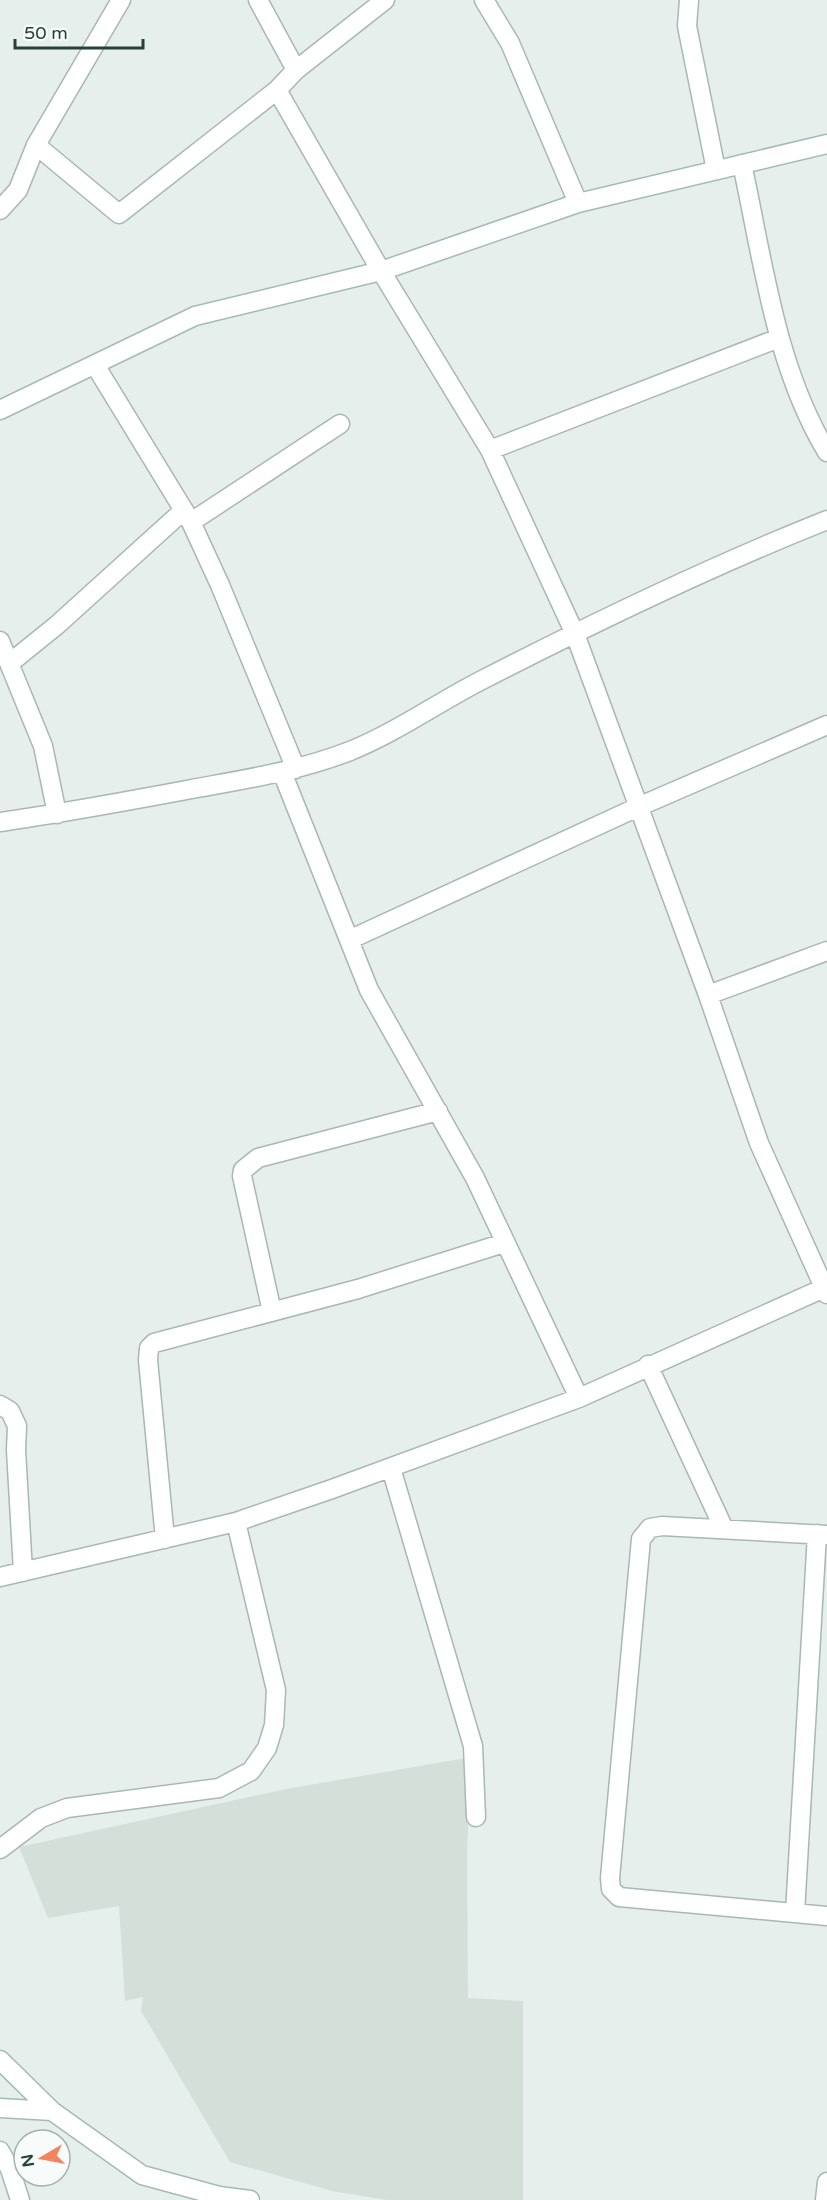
<svg xmlns="http://www.w3.org/2000/svg" width="827" height="2200" font-family="'Varela Round',sans-serif">
<style>
.built{fill:#d4dfda}
.lines{fill:none;stroke-linecap:round;stroke-linejoin:round}
.street-casing{stroke:#a8b8b2;stroke-width:21}
.secondary-casing{stroke:#a4bbb3;stroke-width:21}
.street{stroke:#fff;stroke-width:18}
.secondary{stroke:#fff;stroke-width:18}
</style>
<rect width="100%" height="100%" fill="#e6efeb"/>
<path class="built" d="M472 1757 467 1849 468 1998 523 2001V2200H387L332 2191 230 2162 141 2011 143 1997 125 2001 119 1906 48 1918 19 1847 286 1789Z"/>
<g class="lines">
<g class="street-casing">
<path id="street" d="M258 0 296 70
M689 0 687 26 716 170
M277 90 381 271 490 450 575 634 708 995 759 1143 827 1294
M36 145 119 214 277 90 296 70 385 0
M742 164C763 260 775 366 827 452
M0 210 18 190 36 145 121 0
M95 365 191 522 220 585 296 769
M490 450 779 338
M191 522 340 424
M0 641 43 746 57 814
M10 663 57 625 184 510
M282 772 369 990 475 1178 579 1398
M0 822C64 813 128 801 192 789 246 779 299 771 350 751 397 732 437 703 482 680 595 622 709 567 827 520
M351 939 638 807 827 725
M708 995 827 951
M272 1312 242 1176 243 1170 258 1158 438 1111
M648 1365 724 1529
M0 1405 10 1411 17 1426 16 1450 23 1572
M391 1468 473 1746 476 1817
M827 1535 662 1526 650 1528 641 1539 610 1878 611 1889 619 1897 827 1916
M165 1539 148 1360 149 1348 154 1343 358 1289 504 1243
M0 1577 236 1522 332 1489 579 1398 824 1288
M0 1849 41 1818 67 1808 219 1788 251 1771 267 1748 274 1725 276 1690 236 1522
M795 1913 817 1534
M0 2151 10 2169 20 2200
M825 2200 827 2182"/>
</g>
<g class="secondary-casing">
<path id="secondary" d="M484 0 510 43 578 203
M0 410 195 316 381 271 578 203 827 144
M0 2060 52 2111 142 2175 219 2196 250 2200
M0 2108 52 2111"/>
</g>
<use href="#street" class="street"/>
<use href="#secondary" class="secondary"/>
</g>
<g transform="translate(42 2158) rotate(260)"><circle r="28" fill="#f7fbf9" stroke="#a3b1ad" stroke-width="1.5"/>
<path d="M0-4.5L10 22L0 15L-10 22Z" fill="#f4845f"/>
<text y="-9" font-size="16" font-weight="bold" text-anchor="middle" fill="#24423a">N</text>
</g>
<path d="M15 39v9h128v-9" fill="none" stroke="#24423a" stroke-width="3"/>
<text x="24" y="39" font-size="18" fill="#24423a" stroke="#f7fbf9" stroke-width="4.5" paint-order="stroke">50 m</text>
</svg>
